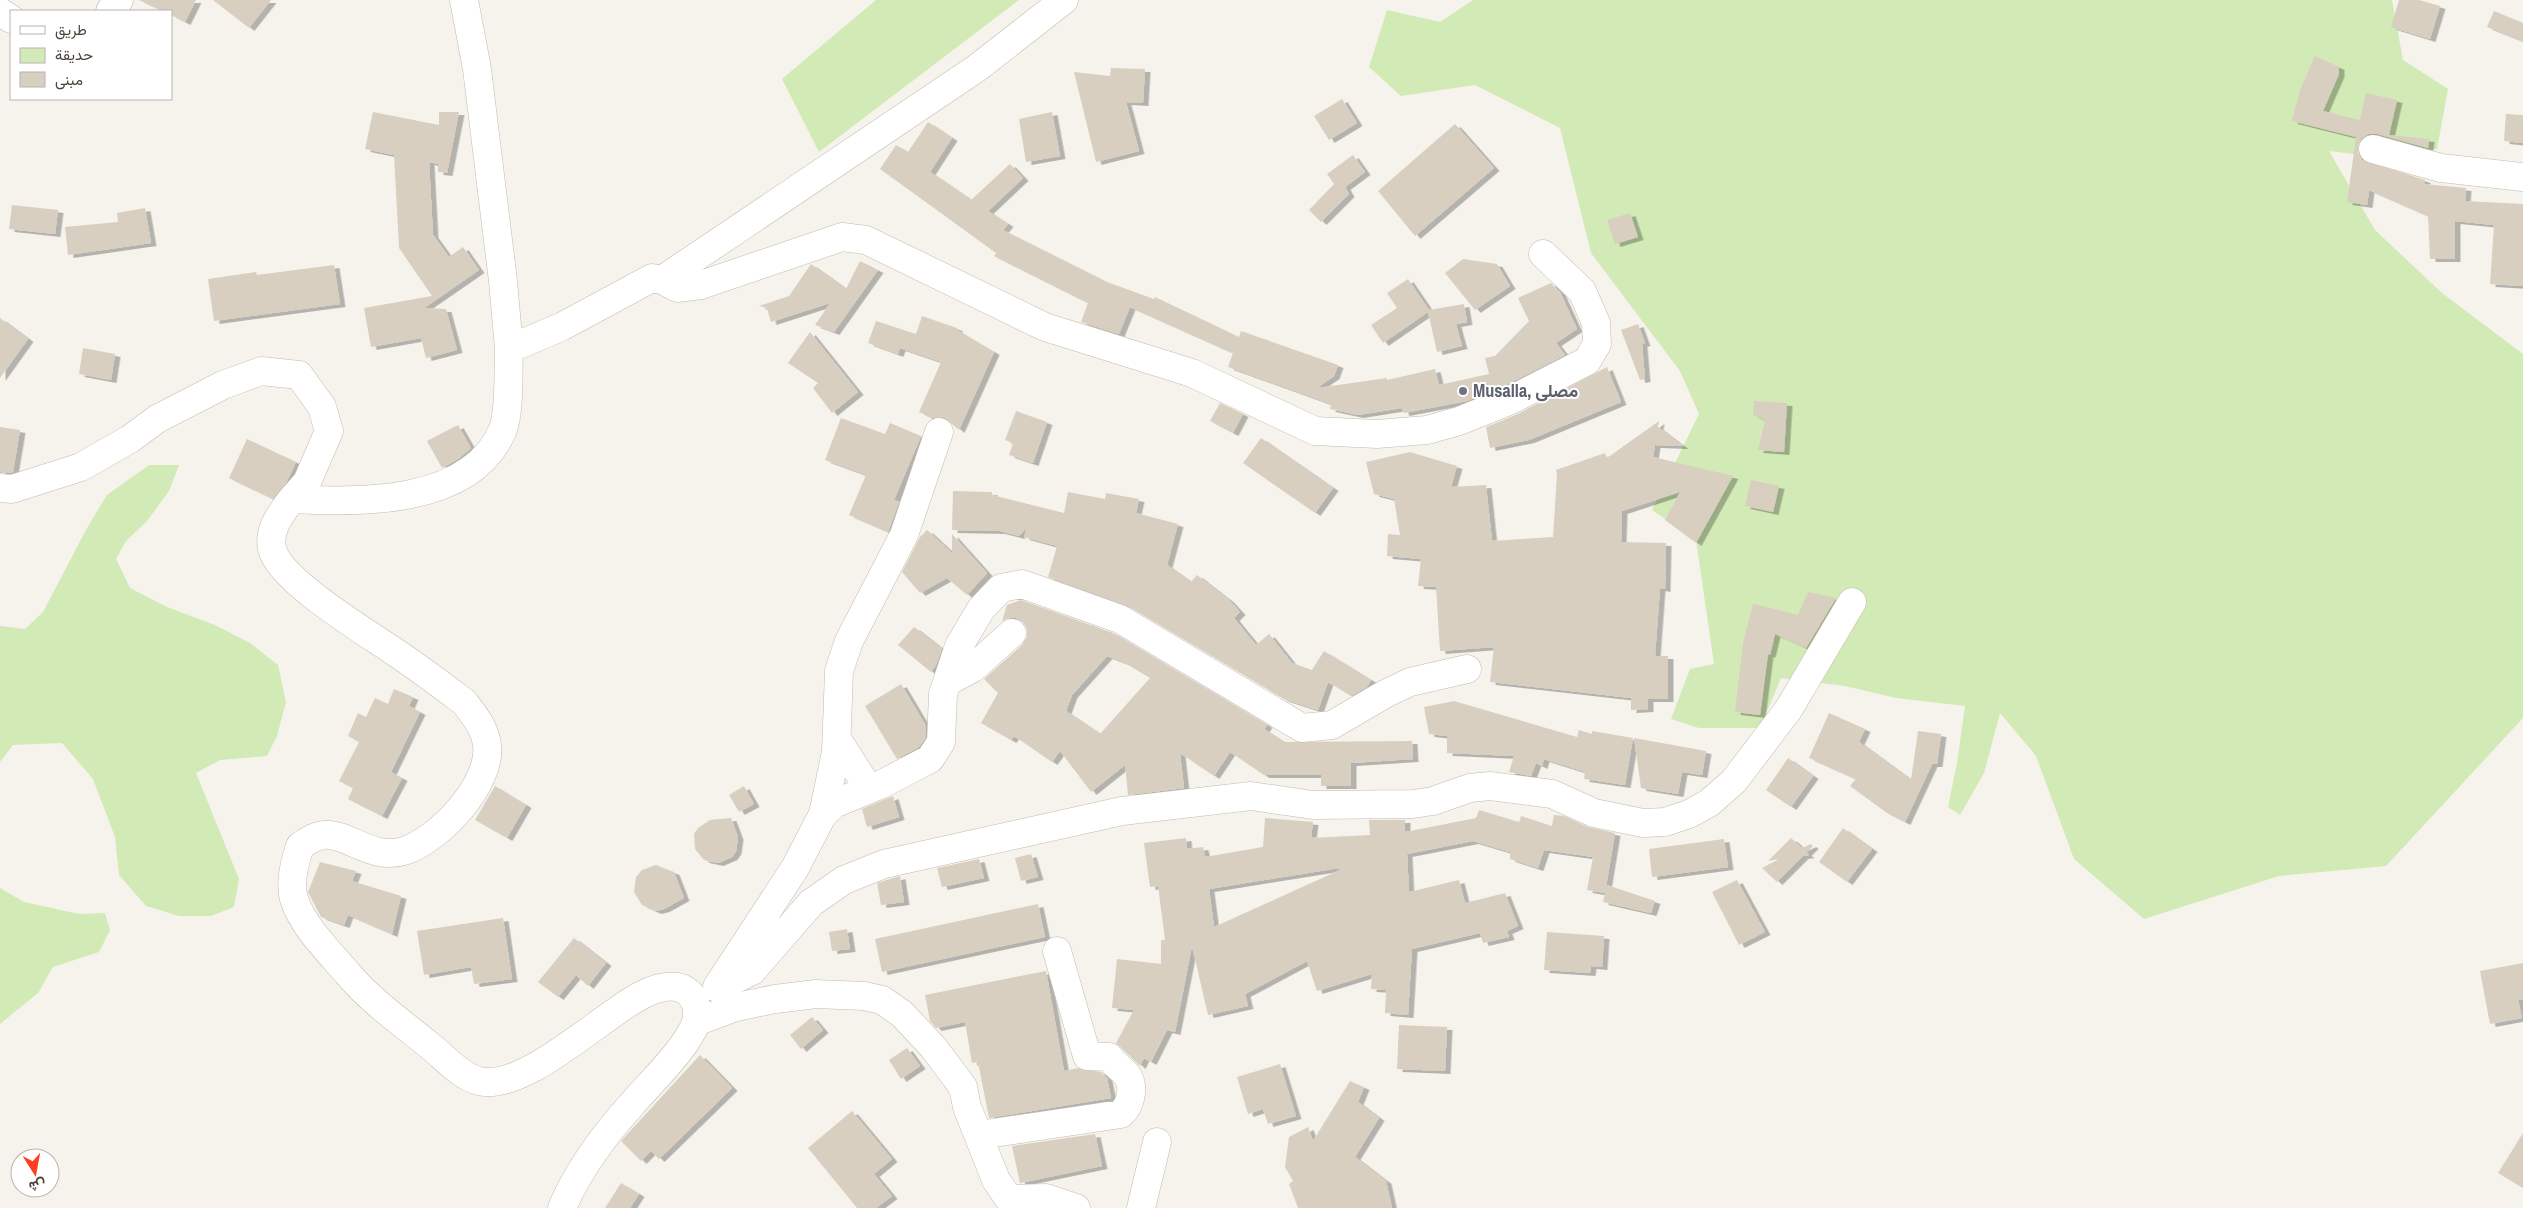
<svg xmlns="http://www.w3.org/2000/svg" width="2523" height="1208" font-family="'Archivo Narrow',Vazirmatn,sans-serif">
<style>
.green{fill:#d2eab5}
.building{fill:#d8cfc1;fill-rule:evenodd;filter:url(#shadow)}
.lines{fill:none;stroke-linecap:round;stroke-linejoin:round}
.minor-casing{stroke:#c2bbae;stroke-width:29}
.minor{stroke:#fff;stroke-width:28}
.worship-dot{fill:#6b7280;stroke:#fff;stroke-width:2}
.labels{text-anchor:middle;stroke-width:4;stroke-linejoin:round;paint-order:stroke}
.worship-label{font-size:18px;font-weight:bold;fill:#5b616d;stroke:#fff;text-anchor:start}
</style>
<defs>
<filter id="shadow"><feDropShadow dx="5.5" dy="3" stdDeviation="0" flood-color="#0004"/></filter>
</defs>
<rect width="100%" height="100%" fill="#f6f3ec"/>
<path class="green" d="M876 0H1019L819 152 782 79Z
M1473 0H2392L2403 60 2448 89 2437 149 2378 157 2329 151 2375 230 2442 293 2523 354V718L2386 866 2279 876 2144 919 2074 859 2036 756 2000 713 1984 773 1960 815 1948 807 1957 763 1965 706 1896 698 1845 686 1781 678 1760 728H1699L1671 719 1690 669 1714 664 1696 540 1652 510 1699 414 1680 371 1591 253 1560 128 1475 85 1401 96 1369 67 1387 10 1440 22Z
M149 465H179L169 491 147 521 126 541 116 559 130 588 167 607 215 625 250 643 278 665 286 702 277 736 267 756 220 760 196 773 239 879 234 907 211 916H179L146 906 119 875 115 837 93 779 62 743 13 745 0 762V626L25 629 43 612 87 528 107 495Z
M0 888 24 902 79 914 105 913 110 930 99 952 53 967 38 993 0 1024Z"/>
<path class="building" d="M139 0H196L185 22 171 15V11H163Z
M213 0H271L249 28Z
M2399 0H2419L2440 6 2430 39 2391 27Z
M2494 11 2523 23V41L2487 27Z
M2315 56 2339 67V74L2323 111 2360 120 2366 93 2397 100 2389 135 2429 139 2428 148 2377 134H2369L2362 138 2358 145V153L2362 160 2425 180 2424 184 2466 188 2465 201 2523 204V286L2490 284 2494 225 2455 221V259H2430L2428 216 2369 190 2367 205 2347 202 2356 137 2292 121 2300 90Z
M1111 68 1145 69 1143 103 1126 102 1139 151 1096 162 1074 72 1110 76Z
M1342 99 1357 123 1329 140 1314 116Z
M373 112 439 125V112H459L447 173 438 172V164L429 162 433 235 449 257 463 247 479 270 424 308 446 309 457 350 426 358 421 338 371 347 364 308 432 296 399 248 394 155 365 149Z
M1052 112 1060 156 1026 162 1019 119Z
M2506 114 2523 115V143L2504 141Z
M928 122 952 138 930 172 971 200 1010 164 1023 178 988 211 1008 224 1003 230 1107 282 1154 299 1155 297 1239 337 1241 331 1338 365 1334 376 1317 388 1387 378V380L1435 369 1439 385 1489 374 1485 358 1495 356 1529 321 1518 298 1551 283 1560 292 1577 329 1556 343 1565 355 1504 386 1479 396 1478 393 1477 397 1467 401 1404 413 1402 408 1358 415 1330 409 1331 404 1228 367 1233 353 1130 307 1119 334 1081 322 1088 303 994 256 996 253 880 169 896 145 908 152Z
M1455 124 1494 168 1415 236 1378 191Z
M1353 155 1365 172 1345 187 1349 194 1321 222 1309 210 1334 184 1327 174Z
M12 205 58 210 55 234 9 229Z
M145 208 151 243 68 255 65 227 118 222 117 213Z
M1630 213 1638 237 1615 244 1607 220Z
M1463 259 1497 264 1510 286 1475 310 1445 273Z
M860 261 878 270 834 332 815 325 830 303 771 322 767 308 759 306 789 296 811 264 846 289Z
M334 265 340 304 214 321 208 279 256 272 257 275Z
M1408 279 1429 310 1464 304 1467 322 1456 324 1462 346 1437 352 1428 312 1383 343 1371 325 1397 308 1387 293Z
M922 316 957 328V330L994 352 959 430 944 417 932 418 919 412 941 362 900 348 898 354 868 343 876 321 916 334Z
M0 318 28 339 0 378Z
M1638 324 1645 343 1642 344 1645 379 1640 380 1621 330Z
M810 332 858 392 832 413 813 388 818 383 788 363Z
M83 348 115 354 111 380 79 374Z
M1607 367 1621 402 1529 440 1490 448 1486 427 1518 414Z
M1754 401 1787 403 1784 452 1758 450 1765 420 1753 415Z
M1220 403 1243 414 1233 433 1210 421Z
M1016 411 1047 422 1033 463 1009 455 1013 443 1005 440Z
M841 418 885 434 890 423 921 436 894 500 899 502 888 532 849 515 866 475 825 460Z
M1659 421 1658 427 1683 446 1655 445 1653 457 1733 476 1696 543 1665 520 1680 492 1622 511 1621 542 1666 543 1665 589 1660 588 1655 656H1668V699H1648V709L1631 710V698L1490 682 1494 647 1440 651 1436 587 1418 586 1421 559 1387 556 1388 534 1400 535 1394 499 1374 494 1366 462 1410 452 1457 466 1451 487 1486 485 1492 541 1553 537 1557 474 1556 470 1605 453 1607 458Z
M458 425 471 448 458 459 442 468 427 441Z
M0 427 20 430 13 472 10 473H0Z
M1261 438 1333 488 1315 513 1243 463Z
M247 439 296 462 286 483 273 499 229 478Z
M1751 480 1779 486 1773 512 1745 506Z
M953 491 992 492V495L1064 513 1068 492 1105 499 1106 493 1139 499 1136 513 1178 524 1167 565 1191 582 1197 575 1229 600 1240 612 1234 618 1256 645 1269 634 1292 663 1312 670 1324 651 1371 680 1367 687 1351 696 1328 682 1318 710 1284 699 1128 606 1048 577 1057 546 1024 537 1027 527 1019 536 1000 531 952 530Z
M927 530 952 553V534L987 573 967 595 947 578 920 593 902 572 920 537Z
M1808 592 1836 598 1806 648 1775 634 1770 655 1768 654 1760 715 1735 712 1743 643 1753 604 1798 615Z
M1021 600 1113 633 1267 725 1264 729 1284 742 1412 741 1413 759 1351 763V786H1321V775H1264L1230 752 1214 776 1180 753 1184 788 1128 795 1125 765 1091 792 1060 751 1052 762 1014 736 1011 740 981 723 998 693 984 679 1022 645 1027 637V629L1023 622 1016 618H1009L1002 621 1007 605ZM1107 656 1125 663 1150 678 1100 734 1066 711 1072 695Z
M914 627 942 649 936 665 931 672 898 645Z
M901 684 926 726V737L919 747 897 759 865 706Z
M394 689 413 697 409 706 420 712 391 772 402 778 382 816 348 799 353 788 339 781 359 742 348 736 358 713 366 717 375 698 388 704Z
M1454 701 1577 737 1579 730 1592 734V731L1633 738 1625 785 1584 779 1585 772 1544 759 1542 766 1536 763 1531 776 1509 772 1514 756 1447 753V736L1429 734 1424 707Z
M1829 713 1865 729 1859 742 1911 780 1918 731 1941 734 1937 764H1932L1905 822 1887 813 1850 786 1856 779 1809 758Z
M1634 738 1706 751 1702 775 1682 772 1678 794 1641 788Z
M1788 758 1813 776 1791 807 1766 790Z
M495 786 526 805 507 838 475 820Z
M744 786 754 804 739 812 729 795Z
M893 796 899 817 867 827 862 809Z
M1479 810 1519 822 1521 816 1552 826 1554 815 1564 816 1588 827 1615 833 1605 893 1587 890 1593 857 1544 850 1538 868 1510 859V852L1473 841 1407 854 1409 892 1459 880 1465 903 1505 893 1518 926 1507 931 1509 937 1483 943 1480 933 1412 949 1408 1015 1385 1013 1386 990 1371 989 1372 974 1317 991 1307 961 1245 994 1248 1006 1208 1015 1192 946 1175 1032 1167 1030 1151 1062 1144 1058 1140 1066 1116 1043 1134 1010 1112 1008 1117 959 1161 964V940H1165L1158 886 1150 887 1144 843 1186 838 1187 849 1203 847 1205 857 1263 847 1265 818 1313 822 1311 838 1370 835 1369 820H1405V832L1476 818ZM1339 868 1340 870 1214 927 1209 889Z
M731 818 738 837 736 851 732 857 718 863 704 860 695 849 694 834 698 828 710 820Z
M1843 828 1872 849 1847 882 1819 862Z
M1791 838 1802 848 1811 844 1813 846 1806 853 1809 855 1803 856 1777 882 1762 868 1779 859 1768 861Z
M1724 839 1728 867 1652 877 1649 849Z
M1031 854 1038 877 1021 881 1015 858Z
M979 859 984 878 942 887 937 868Z
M320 862 356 871 352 881 401 896 392 934 348 915 344 925 321 917 308 892Z
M656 865 674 872 684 898 664 909 656 911 642 905 634 892 636 877 642 870Z
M900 876 904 902 881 905 877 883Z
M1737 880 1765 932 1739 945 1712 892Z
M1607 885 1655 901 1651 913 1603 902Z
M1038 904 1045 937 882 972 875 939Z
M503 918 512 979 474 984 471 967 424 975 417 931Z
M847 929 850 949 832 951 829 932Z
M1547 932 1604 936 1602 967 1591 966 1590 973 1544 970Z
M574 938 606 963 588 986 576 975 558 997 538 982Z
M2523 963V999L2518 1000 2522 1018 2490 1024 2480 971Z
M1046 971 1064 1071 1078 1068 1101 1072 1107 1078 1111 1098 989 1118 978 1062 972 1063 965 1022 936 1028 930 1021 925 995Z
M812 1017 823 1030 801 1049 790 1035Z
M1399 1025 1447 1027 1445 1071 1397 1069Z
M907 1048 920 1066 901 1079 889 1060Z
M700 1055 732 1088 659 1159 651 1151 641 1161 621 1141Z
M1280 1064 1296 1116 1268 1124 1263 1109 1248 1114 1237 1077Z
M1350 1081 1364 1087 1358 1102 1379 1118 1355 1157 1386 1181 1392 1208H1298L1289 1184 1293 1181 1285 1167 1289 1137 1308 1127 1313 1141Z
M852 1111 892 1159 874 1174 892 1196 876 1208H857L808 1148Z
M2523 1133V1188L2498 1173Z
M1095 1134 1102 1166 1020 1183 1012 1146Z
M621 1183 639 1194 630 1208H605Z"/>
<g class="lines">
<g class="minor-casing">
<path id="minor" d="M464 0 477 69 503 281 509 349
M110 11 119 0
M0 12 11 19
M2373 149 2441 168 2523 177
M662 280 677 288 701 285 842 237 866 240 1045 327 1192 373 1315 431 1377 434 1427 430 1459 421 1511 400 1587 361 1597 344 1596 323 1582 291 1543 254
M0 488 12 489 81 467 130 439 157 419 223 385 261 371 299 375 322 407 329 431 307 482 292 499
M947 682 973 668 1012 633
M837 739 869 789
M823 814 836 752 839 671 849 641 904 535 939 432
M717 987 795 868 823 814 836 803 882 784 930 759 941 742 943 694 959 646 981 609 1001 588 1022 584 1120 619 1302 728 1332 725 1385 694 1410 682 1467 669
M717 988 752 971 811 903 844 880 884 864 1122 811 1251 796 1313 805 1413 804 1433 801 1470 788 1490 786 1552 794 1594 813 1643 823 1665 822 1689 814 1709 803 1734 781 1788 710 1852 602
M696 1022 736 1007 775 999 816 994 864 996 882 1000 902 1014 933 1047 963 1087 967 1107 996 1180 1009 1199 1046 1198 1076 1208
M979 1135 1121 1114C1132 1104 1136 1082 1123 1071 1118 1066 1113 1063 1109 1057L1087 1056 1057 951
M562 1208C579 1168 604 1135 633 1103 650 1083 688 1047 696 1022 698 1017 697 1007 695 1002 686 979 659 986 642 995 602 1015 523 1093 479 1081 460 1076 444 1057 429 1045 402 1023 372 1002 349 975 330 953 303 927 294 899 289 883 295 861 300 846 308 841 314 836 324 835 346 832 372 861 404 851 439 840 492 784 487 745 485 728 474 715 464 702 440 684 415 665 389 648 362 630 286 583 274 554 265 534 280 514 292 499 358 503 473 505 503 429 510 411 508 369 509 349L561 327 652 278 662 280 977 68 1064 0
M1141 1208 1157 1142"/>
</g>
<use href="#minor" class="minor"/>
</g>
<circle class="worship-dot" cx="1463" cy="391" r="5"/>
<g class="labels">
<g class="worship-label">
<text x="1473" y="397">Musalla, مصلى</text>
</g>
</g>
<rect x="10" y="10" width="162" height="90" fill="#ffffff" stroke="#b7b4b0"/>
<rect x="20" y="26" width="25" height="8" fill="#ffffff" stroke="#b7b4b0"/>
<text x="55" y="35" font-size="15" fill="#4b4439">طريق</text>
<rect x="20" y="48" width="25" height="15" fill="#d2eab5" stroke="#b7b4b0"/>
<text x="55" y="60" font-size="15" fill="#4b4439">حديقة</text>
<rect x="20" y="72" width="25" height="15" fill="#d8cfc1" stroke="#b7b4b0"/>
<text x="55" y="85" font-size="15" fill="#4b4439">مبنى</text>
<g transform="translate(35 1173) rotate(169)"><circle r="24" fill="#ffffff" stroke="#b7b4b0"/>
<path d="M0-4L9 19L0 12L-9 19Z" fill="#fc3f1d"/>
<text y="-8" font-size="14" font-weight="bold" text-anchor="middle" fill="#4b4439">ش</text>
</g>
</svg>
